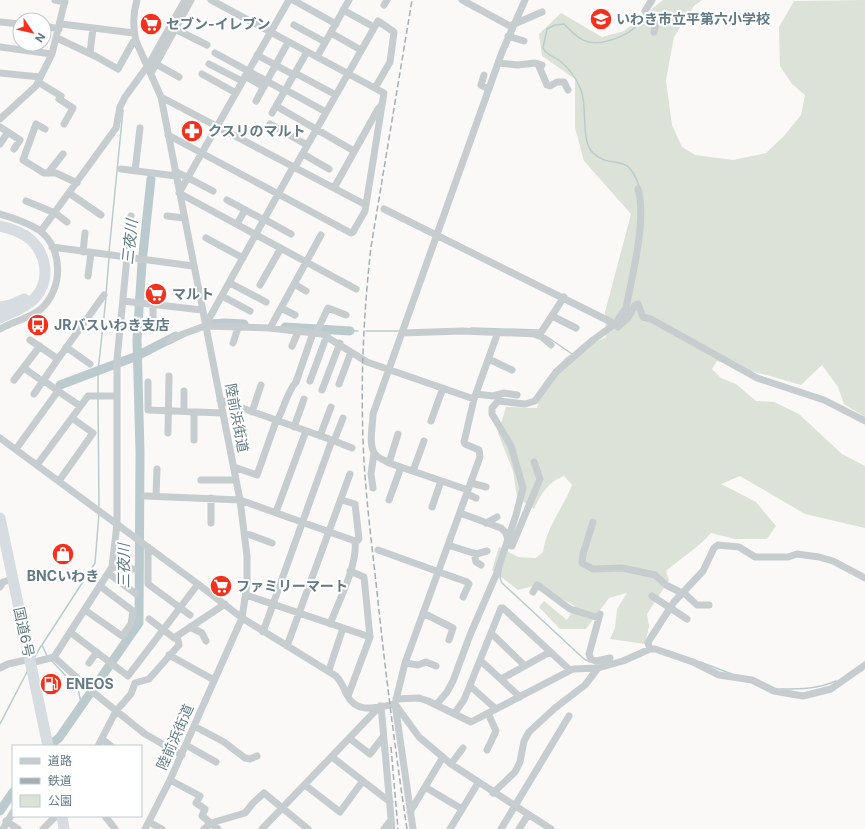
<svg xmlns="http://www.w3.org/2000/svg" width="865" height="829" font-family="Inter,'Noto Sans JP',sans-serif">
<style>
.green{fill:#dce2d8}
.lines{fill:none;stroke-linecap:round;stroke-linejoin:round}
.stream{stroke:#bbcbcd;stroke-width:1.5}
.river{stroke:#bbcbcd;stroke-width:9}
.minor{stroke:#c7cccf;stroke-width:7}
.highway{stroke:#d6dcdf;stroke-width:11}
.rail{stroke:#a5aeb3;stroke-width:1.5;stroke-dasharray:6 3;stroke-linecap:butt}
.labels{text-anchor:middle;stroke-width:4;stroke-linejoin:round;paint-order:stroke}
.poi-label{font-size:14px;font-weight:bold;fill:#627a85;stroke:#fff;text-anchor:start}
.street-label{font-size:14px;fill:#627a85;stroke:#fff}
.water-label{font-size:15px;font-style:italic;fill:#5d7a7e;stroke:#fff}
</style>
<rect width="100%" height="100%" fill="#faf9f7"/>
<path class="green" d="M663 0H702L694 6 674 37 666 80 672 125 682 147 695 155 733 160 766 153 784 136 801 115 805 95 792 84 780 66 779 27 794 1 865 0V417L844 404 838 387 822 365 801 385 717 361 712 369 721 378 736 384 756 401 774 402 799 414 842 454 865 466V528L805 514 740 476 721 484 756 502 776 526 767 539H735L711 533C698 548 681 558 666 571L669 580 647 614 649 626 645 644 610 639 615 628 617 609 627 593 609 598 586 629H560L539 607 544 601 567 620 575 606 537 585 518 590 492 570 499 547 518 557 536 558 543 552C546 528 563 508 572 485L564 476C547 483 542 493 534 509L517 497 513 471 498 433 506 407 537 408 544 382 566 357 606 337 605 312 631 214 584 161 575 128V79L542 56 539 34 561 13 602 37 624 31Z"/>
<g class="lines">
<path class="stream" d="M639 186C627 150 613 171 593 153 580 140 588 108 581 90 577 80 569 68 560 61 554 56 546 55 543 48L547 29 555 25 564 24C571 31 579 40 589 42 602 45 624 37 633 29 638 25 641 19 645 14
M109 252 123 110
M106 294 109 258
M471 328 538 330
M350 331H358
M366 331H400
M546 336 572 354
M98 393V371L106 298
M98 399 99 507
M501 570 500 578 502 583 584 659 590 662
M47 656 42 645 95 563 99 513
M34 658 41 646
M51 660 78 689 81 703
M700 662 732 674
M781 689C802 689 817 689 836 681
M0 724 28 670"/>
<path class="river" d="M211 324 225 323 244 324
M285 327 350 331
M60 385 137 356 176 336
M49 746 59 738 139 623 140 452 137 340 142 263 151 179
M0 811 13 792"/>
<path class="minor" d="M55 0 65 2
M137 0C133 13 133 28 136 41L161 97 240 500 247 556V584L242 618 170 780 145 829
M211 0 384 93 382 105 378 109 334 188
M289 0 179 193 356 289
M293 0 336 24
M462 0 512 27
M652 0 645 11 656 23 654 32
M384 5 387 0
M343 10 374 27
M0 22 20 24
M61 24 134 33
M294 25 325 42
M512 25 542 12
M44 26 59 29
M173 26 177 30 207 45
M331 33 361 50
M508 36 524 41
M57 38 97 57 118 69 133 42 136 41
M0 47 52 54
M90 53 93 28
M215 53 285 91
M257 55 294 75
M317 57 349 0
M499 63 518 65 535 63 542 65
M156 64 179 77
M209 64 242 81
M538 64 547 85 550 86 557 82H564L568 90
M0 73 40 77
M151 73 191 0
M295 73 336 95
M202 74 236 93
M484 75 481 85 489 89
M245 76 264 87
M38 82 61 96 59 99 73 108 64 124
M286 90 326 112
M161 97 366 205
M256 101 286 46
M276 106 354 151
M272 113 307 52
M0 119 36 86 52 54 65 0
M270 124 307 145
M0 127 20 140 14 149
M45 129 36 124 23 160 44 173H56L77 183
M168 135 351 233 353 232 365 211 382 105
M0 144 8 132
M303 154 329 169
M121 169 176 176
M135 171 140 128
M175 171 213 191
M48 173 63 154
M69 193 101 215
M227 200 264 220
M26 201 55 213 67 222
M384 209 613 323 618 327 628 318 635 305 638 304 643 317 651 319 757 378 824 400 865 421
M0 214C14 218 27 222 39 230 64 249 63 289 41 309 29 319 13 321 0 329
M167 216 184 218
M264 219 291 234
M237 224 245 210
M41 231 116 128 120 107 125 97 149 64 185 0
M206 238 243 258
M52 247 193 266
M83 252 85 233
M88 276 91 253
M230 283 266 302
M294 284 306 291
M260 285 281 248
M222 296 250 311
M123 301 202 310
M281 308 295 315
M552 316 576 328
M205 326 292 169 295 167 378 21 394 32 390 62 375 88
M270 328 321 235
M153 329V305
M316 333 328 308 346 315
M402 333 462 331 538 334 542 331 564 297
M534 334 542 337 551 345
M30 340 58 359 34 394
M169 341 183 334 205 326 270 328 322 334 367 362 474 399
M233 343 238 328
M292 346 298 332
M66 347 90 364
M58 359 104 295
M488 360 493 361 512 370
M24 368 42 381
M14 380 40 346
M43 380 58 391
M310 381 327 335
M148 382V410L222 413
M339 384 351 352
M322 390 340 343
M476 394 493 396 504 393 517 395
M220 400 332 440 263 632
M184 411V391
M194 412V440
M252 412 261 385
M431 421 443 388
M294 427 304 399
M168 433 169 376
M320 436 331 407
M0 438 198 584 242 618 336 676C341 681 344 688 347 695 357 715 377 707 395 704L419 737 451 764 551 829
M332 440 352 448
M334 441 343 418
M16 449 58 391 80 406
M389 463 398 434
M37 465 88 396H116
M234 467 257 475 275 424C284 411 286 393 296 382L313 333
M413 471 424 441
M201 480H235
M59 481 93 433 72 418
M471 483 486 487
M373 488 371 474 374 453
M468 490 480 457 479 450 465 444 464 442 474 399 498 332
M467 494 476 498
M146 496 240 500 355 541C358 564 339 601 330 624
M156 496 157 469
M389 500 401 467
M345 501 355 504 359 539 355 543
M432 507 441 481
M276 512 306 431
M460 513 501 528 506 533 508 540
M593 522 583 554 582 563 593 569 622 568 655 575 666 585 682 593
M211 523V498
M486 523 497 517
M245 533 272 543
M507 544 512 546 540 479 534 462
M448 545 476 554 487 551
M148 547V584L190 615
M378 550 467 582 469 584 463 597
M474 553 476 562 481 565
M112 567 133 569
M108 573 136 594
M0 587 3 582 13 579
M533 592 537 585 539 586 570 609 599 618
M683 592 697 605H709
M246 595 370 637
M652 596 687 619
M85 610 122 636 131 624 133 611 100 586
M423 613 453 628 449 640
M600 614 589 654 591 659 596 661 610 658
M149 619 174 638
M190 627 202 633 206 641
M70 632 128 676 198 584
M492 634 524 665
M287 646 350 474
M650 649 648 643 650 639 674 602 703 571 714 548 718 545 739 547 755 557H788L797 554 819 557 833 561 865 578
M169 655 214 680
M54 657 94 693 145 734 182 755
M481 661 520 697
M31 663 54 657 112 567 117 524V360L131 216
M89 663 97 652
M405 663 418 665 426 662 436 666
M0 668 8 664 30 659
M329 670 343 628
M501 679 550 652
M470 686 496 709
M348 696 370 637 364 577 350 571
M396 699 419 698 428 701 471 722 573 669 598 668
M436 705 447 692 453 681 470 635 496 575 516 515 523 488 511 446 492 414V408L498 401 525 404 535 401 556 372 593 340 615 324 626 308C632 277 647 219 638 189
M381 706 392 829
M454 714 464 700 501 608H503L570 670
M194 726 224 742 245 758 250 759 257 756
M349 738 370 754 383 737
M102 739 111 746
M186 745 216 762
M98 746 116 711 131 694 135 683 149 679 179 645 177 636 225 604
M487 750 496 731 488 713
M332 757 390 802
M451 764 463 748
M170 780 200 796 196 803 205 809 202 816 218 829
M305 785 340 812 362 782
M425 787 462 809
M493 793 515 772 520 762 524 741 529 732 555 708 585 685 598 668 623 661 650 649H655L693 662 719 675 752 680 774 691 803 696 831 689 865 665
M410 812 443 757
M105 816 115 829
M6 821 18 829
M149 822 162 829
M3 829 13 812
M43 829 55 817 62 816
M204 829 211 823 245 813 253 803 264 793 308 829
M262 829 380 706
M384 829 391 820
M413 829 395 704 405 663 468 490 389 463C384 460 378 458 375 454 368 445 373 425 373 414L502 52 525 0
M450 829 478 783
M501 829 569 716
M519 829 528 815"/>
<path class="highway" d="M0 226C9 228 18 231 26 236 46 250 52 279 35 298 25 308 12 312 0 318
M0 307 11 305 24 299
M0 518 48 746
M62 816 64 829"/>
<path class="rail" d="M391 747 398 829
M407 829C396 756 387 684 379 611 374 561 367 511 364 461 360 389 363 318 371 247L412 0"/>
</g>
<defs>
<g id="school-disc" transform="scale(1.15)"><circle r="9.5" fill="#f5301c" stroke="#fff"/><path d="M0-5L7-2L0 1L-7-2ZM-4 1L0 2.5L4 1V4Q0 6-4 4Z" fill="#fff"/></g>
<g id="supermarket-disc" transform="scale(1.15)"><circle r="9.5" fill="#f5301c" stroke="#fff"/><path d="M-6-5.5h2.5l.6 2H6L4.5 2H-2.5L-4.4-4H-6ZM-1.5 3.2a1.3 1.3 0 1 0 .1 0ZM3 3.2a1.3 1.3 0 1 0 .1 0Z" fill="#fff"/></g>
<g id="pharmacy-disc" transform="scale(1.15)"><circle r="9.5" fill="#f5301c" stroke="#fff"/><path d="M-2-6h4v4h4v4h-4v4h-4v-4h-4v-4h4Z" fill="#fff"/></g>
<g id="bus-disc" transform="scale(1.15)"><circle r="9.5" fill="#f5301c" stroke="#fff"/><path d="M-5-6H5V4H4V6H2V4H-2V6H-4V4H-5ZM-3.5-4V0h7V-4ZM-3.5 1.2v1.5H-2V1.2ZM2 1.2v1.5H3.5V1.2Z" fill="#fff"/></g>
<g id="shop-disc" transform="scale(1.15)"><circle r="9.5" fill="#f5301c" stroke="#fff"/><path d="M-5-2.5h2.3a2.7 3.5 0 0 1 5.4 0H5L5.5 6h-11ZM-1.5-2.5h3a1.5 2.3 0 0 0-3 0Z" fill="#fff"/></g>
<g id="fuel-disc" transform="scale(1.15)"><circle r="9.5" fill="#f5301c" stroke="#fff"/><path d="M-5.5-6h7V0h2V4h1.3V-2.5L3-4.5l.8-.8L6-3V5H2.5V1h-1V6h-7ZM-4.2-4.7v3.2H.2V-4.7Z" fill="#fff"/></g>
</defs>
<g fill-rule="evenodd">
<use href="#school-disc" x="601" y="19"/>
<use href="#supermarket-disc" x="151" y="24"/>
<use href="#pharmacy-disc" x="192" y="131"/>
<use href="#supermarket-disc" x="156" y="294"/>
<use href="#bus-disc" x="38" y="325"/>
<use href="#shop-disc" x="63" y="554"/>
<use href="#supermarket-disc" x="221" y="586"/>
<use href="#fuel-disc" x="51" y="684"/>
</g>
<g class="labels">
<g class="poi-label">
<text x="616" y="24">いわき市立平第六小学校</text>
<text x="166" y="29">セブン-イレブン</text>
<text x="208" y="136">クスリのマルト</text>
<text x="172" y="299">マルト</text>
<text x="54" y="330">JRバスいわき支店</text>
<text x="63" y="581" text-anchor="middle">BNCいわき</text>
<text x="236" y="591">ファミリーマート</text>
<text x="66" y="689">ENEOS</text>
</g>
<g class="street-label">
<text transform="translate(237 418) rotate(79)" y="5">陸前浜街道</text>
<text transform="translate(24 632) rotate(78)" y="5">国道6号</text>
<text transform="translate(175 737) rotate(-66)" y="5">陸前浜街道</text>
</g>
<g class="water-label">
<text transform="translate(130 242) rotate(-84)" y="5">三夜川</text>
<text transform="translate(124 566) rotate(-90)" y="5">三夜川</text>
</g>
</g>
<rect x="12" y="745" width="130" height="72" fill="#ffffff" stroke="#c0cace"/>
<rect x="20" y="758" width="20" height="6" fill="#c7cccf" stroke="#c0cace"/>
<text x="48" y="765" font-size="12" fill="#627a85">道路</text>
<rect x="20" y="778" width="20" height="6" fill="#a5aeb3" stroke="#c0cace"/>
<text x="48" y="785" font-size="12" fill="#627a85">鉄道</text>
<rect x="20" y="795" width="20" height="12" fill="#dce2d8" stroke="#c0cace"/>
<text x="48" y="805" font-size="12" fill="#627a85">公園</text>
<g transform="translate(32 32) rotate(124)"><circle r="19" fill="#ffffff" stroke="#c0cace"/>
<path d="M0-3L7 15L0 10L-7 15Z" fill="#f5301c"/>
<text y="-6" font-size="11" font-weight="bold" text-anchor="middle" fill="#627a85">N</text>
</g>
</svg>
